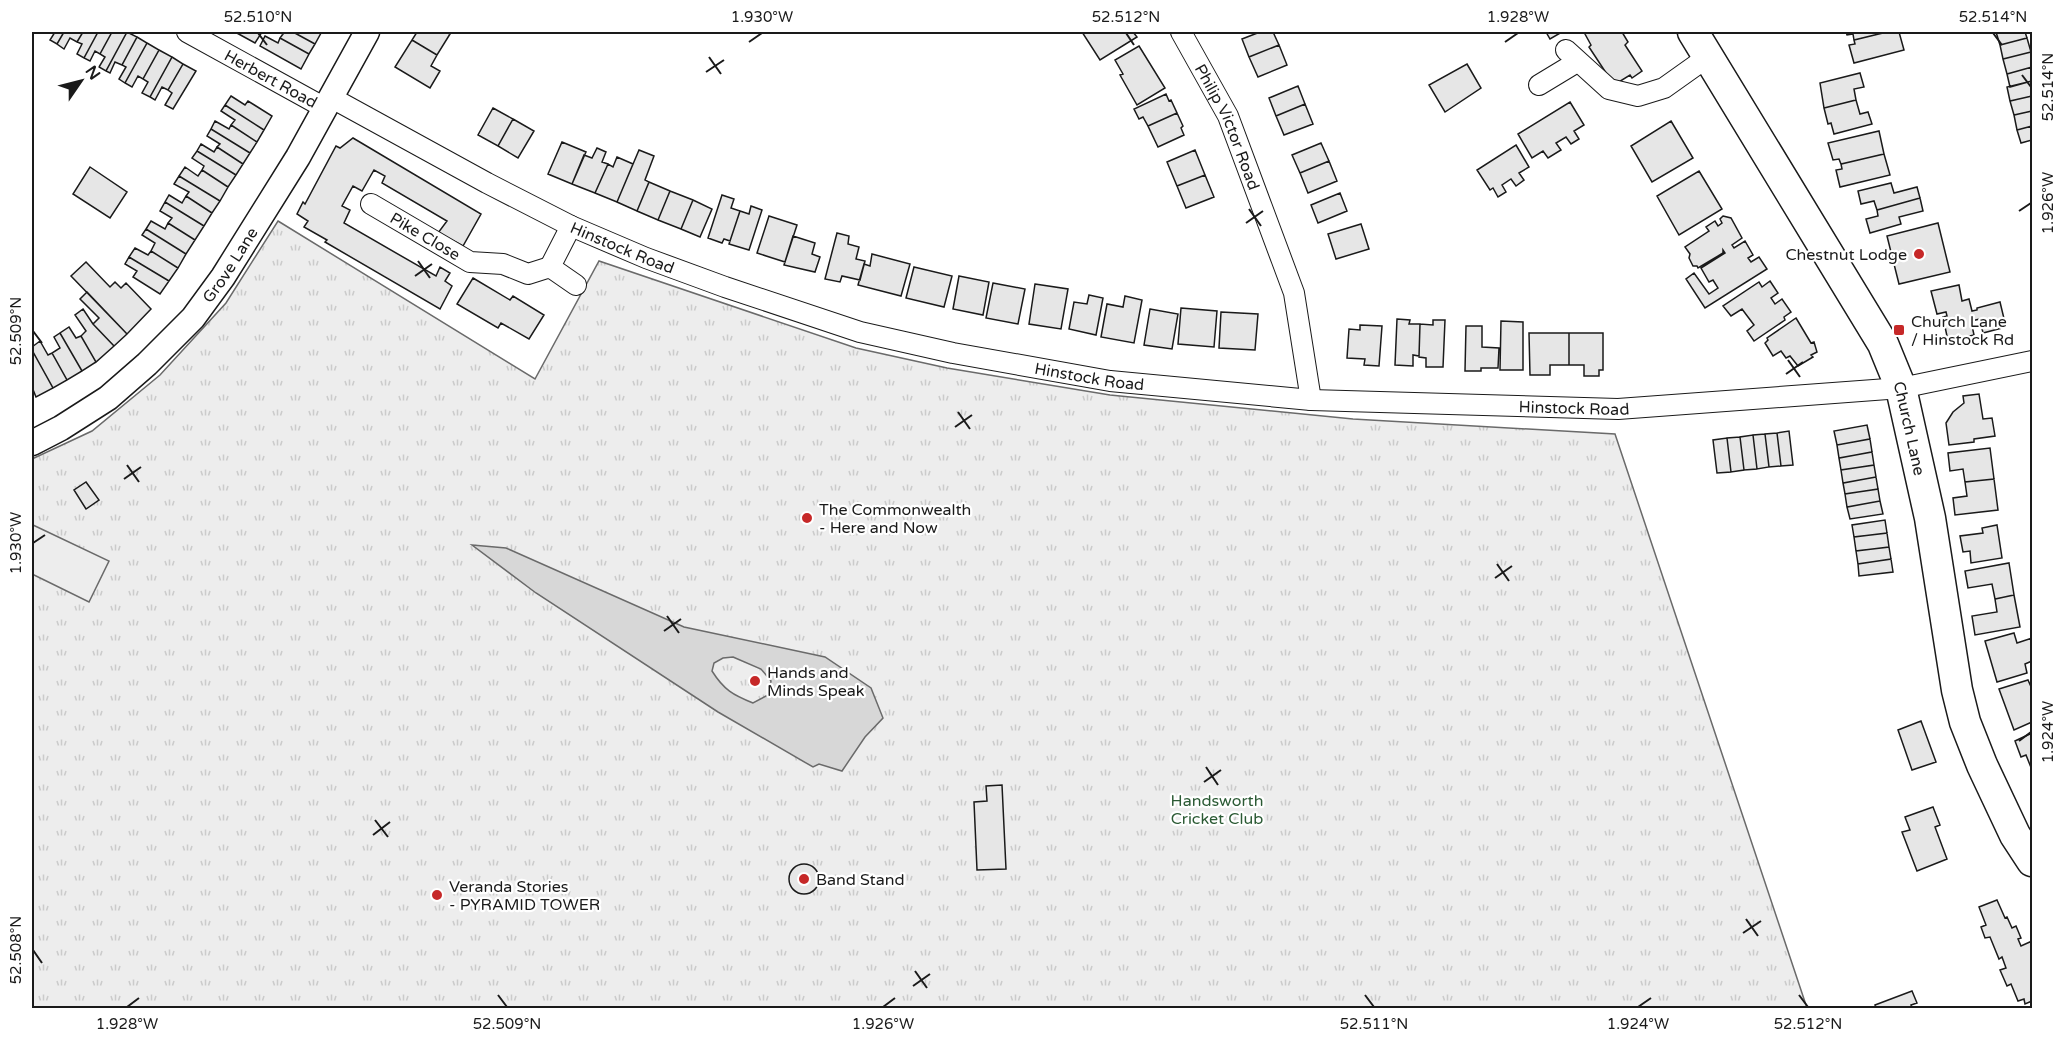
<svg xmlns="http://www.w3.org/2000/svg" width="2064" height="1040" font-family="'Varela Round',sans-serif">
<style>
.grass{fill:url(#grass-tufts);stroke:#6a6a6a;stroke-width:1.5}
.built{fill:#ededed;stroke:#6a6a6a;stroke-width:1.5}
.water{fill:#d7d7d7;stroke:#6a6a6a;stroke-width:1.5;fill-rule:evenodd}
.building{fill:#e6e6e6;stroke:#1a1a1a;stroke-width:1.5}
.lines{fill:none;stroke-linecap:round;stroke-linejoin:round}
.minor-casing{stroke:#1a1a1a;stroke-width:22}
.tertiary-casing{stroke:#1a1a1a;stroke-width:27}
.primary-casing{stroke:#1a1a1a;stroke-width:33}
.minor{stroke:#fff;stroke-width:20}
.tertiary{stroke:#fff;stroke-width:24}
.primary{stroke:#fff;stroke-width:30}
.ticks{fill:none;stroke:#1a1a1a;stroke-width:2}
.poi-dot{fill:#c62828;stroke:#fff;stroke-width:2}
.labels{text-anchor:middle;stroke-width:4.5;stroke-linejoin:round;paint-order:stroke}
.street-label{font-size:16px;fill:#1a1a1a;stroke:#fff}
.poi-label{font-size:16px;fill:#1a1a1a;stroke:#fff;text-anchor:start}
.park-label{font-size:16px;fill:#2b5a34;stroke:#fff}
.neatline{fill:none;stroke:#1a1a1a;stroke-width:2}
.ticks-label{font-size:15px;text-anchor:middle;fill:#1a1a1a}
</style>
<defs>
<pattern id="grass-tufts" width="24" height="20" patternUnits="userSpaceOnUse" patternTransform="scale(1.5)"><rect width="24" height="20" fill="#ededed"/><path d="M3 7l-1-3M5 7V3M7 7l1-3M15 17l-1-3M17 17v-4M19 17l1-3" fill="none" stroke="#cbcbcb"/></pattern>
</defs>
<rect width="100%" height="100%" fill="#fff"/>
<path class="grass" d="M278 221 535 379 599 261 856 348 947 368 1110 395 1353 419 1615 434 1807 1008H32V459L92 431 160 375 226 303Z"/>
<path class="built" d="M33 525 109 561 89 602 32 574Z"/>
<path class="water" d="M472 545 506 548 684 627 825 657 871 688 883 718 865 737 842 771 819 764 813 767 718 712 536 593ZM733 657 761 669 771 681 768 695 753 703C733 695 724 690 712 671L714 663 723 658Z"/>
<path class="building" d="M55 32H64L57 44 50 40Z
M64 32H83L77 42 70 38 64 49 57 44Z
M83 32H98L84 58 77 54 82 44 77 42Z
M98 32H112L100 54 95 51 90 61 84 58Z
M112 32H127L106 71 99 67 105 57 100 54Z
M127 32 137 37 122 65 115 62 110 73 106 71Z
M235 32H262L255 43Z
M278 32H293L315 44 309 54 280 38 283 34Z
M293 32H319L321 33 315 44Z
M417 32H445L450 34 437 55 412 40Z
M1082 32H1133L1137 37 1100 60Z
M1260 32H1273L1279 45 1249 57 1242 39Z
M1546 32H1562L1550 39Z
M1588 32H1622L1628 42 1625 45 1642 71 1632 78 1630 75 1614 85 1589 47 1591 45 1585 34Z
M1846 32H1887L1854 40 1853 34 1847 35Z
M1887 32H1899L1904 50 1854 63 1849 45 1855 44 1854 40Z
M1996 32H2025L2027 38 2000 45Z
M265 36 278 43 280 38 309 54 301 69 260 46Z
M137 37 147 43 125 83 119 79 126 67 122 65Z
M2027 38 2031 52 2003 59 2000 45Z
M412 40 437 55 431 66 440 71 430 88 395 67Z
M147 43 159 50 143 79 138 76 132 87 125 83Z
M1279 45 1287 65 1258 77 1249 57Z
M1139 46 1165 88 1137 105 1120 75 1123 74 1115 60Z
M159 50 172 57 150 97 142 93 148 82 143 79Z
M2031 52 2032 67 2007 74 2003 59Z
M172 57 183 64 168 90 162 87 155 100 150 97Z
M183 64 196 71 173 109 165 105 172 93 168 90Z
M1467 64 1481 88 1445 112 1429 85Z
M2032 67V81L2010 87 2007 74Z
M1860 73 1864 87 1854 89 1856 100 1824 108 1820 83Z
M2032 81V96L2010 101 2007 87Z
M1298 86 1305 104 1276 116 1269 98Z
M1166 94 1169 101 1171 100 1177 113 1148 126 1143 117 1139 119 1134 109Z
M231 96 245 105 248 101 272 116 264 130 225 105Z
M2032 96V111L2014 115 2010 101Z
M1856 100 1860 114 1868 112 1872 124 1834 134 1831 123 1828 124 1824 108Z
M1570 102 1584 125 1574 131 1579 139 1571 144 1566 137 1556 143 1561 150 1548 158 1543 151 1532 158 1518 134Z
M1305 104 1313 124 1284 135 1276 116Z
M225 105 264 130 257 142 231 125 235 120 221 111Z
M493 108 513 119 498 146 478 135Z
M2032 111V126L2017 130 2014 115Z
M1177 113 1183 126 1181 128 1184 135 1158 147 1148 126Z
M513 119 534 131 518 158 498 146Z
M215 121 229 129 231 125 257 142 250 153 211 129Z
M1671 121 1693 158 1652 182 1631 146Z
M2032 126V140L2021 143 2017 130Z
M211 129 250 153 243 164 217 147 220 144 207 136Z
M1879 131 1884 154 1841 164 1839 159 1833 160 1828 143Z
M353 138 481 214 463 246 438 233 447 221 382 183 385 176 374 170 362 191 353 186 342 206 350 210 344 223 436 276 440 267 450 273 445 281 452 286 440 309 325 242 327 240 304 227 308 221 297 214 303 202 305 204 336 146 340 148Z
M562 142 586 152 572 184 548 174Z
M1321 143 1329 161 1300 173 1292 155Z
M201 144 214 152 217 147 243 164 236 175 197 151Z
M1516 145 1529 167 1519 173 1524 180 1516 186 1511 179 1502 185 1506 192 1498 197 1493 188 1490 190 1477 170Z
M597 148 606 152 602 162 608 164 595 193 572 184 584 155 592 158Z
M639 150 654 156 645 180 649 182 637 211 617 202Z
M1195 150 1205 175 1177 186 1167 162Z
M197 151 236 175 228 187 202 170 204 166 192 158Z
M1884 154 1890 175 1840 187 1836 170 1842 169 1841 164Z
M617 157 633 164 617 202 595 193 608 164 613 167Z
M1329 161 1337 181 1308 193 1300 173Z
M90 167 127 192 110 218 73 194Z
M185 167 198 176 202 170 228 187 220 201 179 176Z
M1699 171 1722 209 1679 235 1657 196Z
M1205 175 1214 197 1186 208 1177 186Z
M179 176 220 201 212 213 186 196 189 192 174 184Z
M649 182 670 191 658 220 637 211Z
M1891 183 1894 193 1917 187 1920 198 1877 210 1874 201 1861 204 1858 191Z
M670 191 693 200 681 229 658 220Z
M1340 193 1347 211 1318 223 1311 205Z
M169 195 182 203 186 196 212 213 204 226 165 202Z
M722 195 734 199 731 208 740 211 730 241 724 239 722 243 708 238Z
M1920 198 1923 211 1899 217 1901 224 1870 233 1866 219 1878 216 1877 210Z
M693 200 712 209 700 237 681 229Z
M165 202 204 226 195 240 168 223 172 218 160 211Z
M751 206 762 210 749 250 729 244 740 211 749 214Z
M769 216 797 225 785 262 757 253Z
M1723 216 1731 218 1742 238 1732 245 1734 248 1745 241 1753 255 1748 258 1751 262 1759 257 1767 269 1705 308 1686 279 1694 273 1709 294 1718 288 1713 280 1709 282 1701 268 1725 253 1723 250V253L1698 268 1697 266H1693L1689 258 1690 254 1685 247 1709 231 1706 227 1715 221 1718 226 1722 223 1720 219Z
M151 221 165 229 168 223 195 240 186 254 146 229Z
M1938 223 1950 272 1899 284 1887 236Z
M1361 224 1369 249 1336 259 1328 234Z
M146 229 186 254 178 268 151 251 155 243 142 235Z
M837 233 849 236 848 244 859 247 856 259 865 261 860 280 842 276 840 282 825 279Z
M793 236 815 243 812 254 820 257 815 272 784 265Z
M135 248 148 255 151 251 178 268 169 281 129 257Z
M872 254 910 264 901 296 858 285 864 264 870 266Z
M129 257 169 281 160 294 133 277 137 271 125 264Z
M86 262 110 287 115 282 121 288 126 283 151 309 127 334 71 276Z
M914 267 952 276 944 307 906 298Z
M959 276 989 282 983 315 953 309Z
M473 278 510 300 513 296 544 315 529 339 501 323 498 328 457 304Z
M1770 281 1778 293 1771 298 1775 304 1782 299 1791 312 1784 317 1785 320 1754 341 1747 331 1754 325 1742 309 1731 316 1723 306 1759 282 1762 287Z
M993 283 1025 289 1018 324 986 318Z
M1035 284 1068 289 1061 329 1029 324Z
M1959 285 1962 301 1969 299 1972 311 1977 310V308L2000 302 2006 327 1983 333 1980 319 1971 321 1974 335 1948 341 1943 317 1947 316 1946 312 1937 314 1931 291Z
M87 292 127 334 114 346 93 324 99 318 80 299Z
M1089 295 1103 298 1096 335 1069 329 1074 302 1087 304Z
M1125 296 1142 300 1134 343 1101 337 1107 304 1123 307Z
M1181 308 1217 311 1214 347 1178 344Z
M83 309 93 324 114 346 96 362 81 336 86 331 75 315Z
M1150 309 1178 314 1172 349 1144 345Z
M1221 312 1258 314 1255 350 1219 348Z
M1796 318 1811 343 1814 342 1817 352 1811 355 1813 357 1798 366 1790 356 1786 358 1781 351 1773 356 1765 343 1768 340 1767 338Z
M1397 319 1410 320 1409 324H1420L1419 356 1413 355V366L1395 365Z
M1433 320H1445L1443 367H1426V358L1419 357 1420 324 1433 325Z
M1501 321 1523 322V370H1500Z
M1360 325 1382 326 1379 366 1364 365 1365 359 1347 358 1349 329 1360 330Z
M1466 326H1482V347L1499 348 1498 368H1481V371H1465Z
M69 327 76 338 81 336 96 362 82 371 60 333Z
M60 333 82 371 67 380 52 353 60 348 54 337Z
M1529 333H1569V365H1550V375H1530Z
M1569 333H1603V370H1599V376H1584V365H1569Z
M40 341 48 355 52 353 67 380 53 388 32 350V347Z
M32 350 53 388 36 397 32 387Z
M1979 394 1983 419 1992 418 1995 436 1974 439V442L1949 445 1946 423 1953 412 1964 403 1963 396Z
M1867 425 1870 439 1837 445 1834 431Z
M1789 431 1793 465 1781 466 1777 433Z
M1777 433 1781 466 1769 467 1765 434Z
M1765 434 1769 467 1757 469 1753 435Z
M1753 435 1757 469 1744 470 1740 437Z
M1740 437 1744 470 1731 472 1727 438Z
M1727 438 1731 472 1717 473 1713 440Z
M1870 439 1872 452 1839 458 1837 445Z
M1990 448 1994 479 1965 482 1963 469 1950 471 1948 453Z
M1872 452 1874 465 1841 470 1839 458Z
M1874 465 1876 477 1843 483 1841 470Z
M1876 477 1878 489 1845 494 1843 483Z
M1994 479 1998 510 1955 515 1953 498 1967 496 1965 482Z
M86 482 99 500 86 509 74 490Z
M1878 489 1880 501 1847 507 1845 494Z
M1880 501 1883 514 1850 519 1847 507Z
M1885 520 1887 533 1854 537 1852 525Z
M1997 525 2002 558 1971 563 1970 551 1963 552 1960 536 1983 533 1982 528Z
M1887 533 1889 547 1856 551 1854 537Z
M1889 547 1891 559 1858 564 1856 551Z
M1891 559 1893 572 1859 576 1858 564Z
M2009 563 2014 595 1995 599 1992 584 1968 588 1965 571Z
M2014 595 2020 627 1975 635 1972 616 1997 612 1995 599Z
M2014 633 2017 643 2032 638V661L2025 664 2027 673 1997 682 1985 641Z
M2028 680 2032 689V722L2014 730 1999 689Z
M1921 721 1936 762 1912 770 1898 730Z
M2032 733V770L2026 755 2021 757 2015 741Z
M1002 785 1006 869 977 870 974 802 987 801 986 786Z
M1933 807 1940 825 1935 827 1947 859 1917 871 1902 832 1910 830 1905 817Z
M789 879a15 15 0 1 1 30 0a15 15 0 1 1-30 0Z
M1997 900 2005 918 2007 917 2012 928 2016 926 2021 938 2018 939 2021 946 2032 941V950L2031 951 2032 956V1001L2025 1004 2024 999 2018 1001 2011 984 2007 986 2000 970 2006 968 2002 957 1999 959 1990 937 1985 938 1981 927 1986 925 1979 907Z
M1912 991 1917 1003 1911 1005 1912 1008H1876L1875 1005Z"/>
<g class="lines">
<g class="minor-casing">
<g id="minor">
<path id="s1" d="M187 32 325 108"/>
<path id="s2" d="M1181 32 1228 116 1294 293 1311 400"/>
<path d="M1566 50 1609 89 1638 96 1664 88 1709 56"/>
<path d="M1539 85 1577 62"/>
<path id="s3" d="M332 98 487 183 571 226 646 258 725 287 860 332 953 353 1110 381 1311 400 1618 409 1901 388 2032 361"/>
<path id="s4" d="M371 204 470 262 503 264 528 274 550 267 576 285"/>
<path d="M550 267 571 226"/>
</g>
</g>
<g class="tertiary-casing">
<g id="tertiary">
<path id="s5" d="M32 443 61 428 108 398 147 364 193 318 223 277 298 157 367 32"/>
</g>
</g>
<g class="primary-casing">
<g id="primary">
<path id="s6" d="M1693 32 1883 344 1901 388 1930 518 1957 690 1965 722 1982 765 2015 835 2032 861"/>
</g>
</g>
<use href="#minor" class="minor"/>
<use href="#tertiary" class="tertiary"/>
<use href="#primary" class="primary"/>
</g>
<path class="ticks" d="M258 33 267 45M1126 33 1134 45M1993 33 2002 45M749 42 762 33M1505 42 1518 33M709 57 721 74M706 72 724 60M2022 75 2031 87M1249 209 1261 226M2019 211 2031 203M1246 223 1263 211M418 261 430 278M415 276 432 264M33 331 42 343M1788 360 1800 377M1786 374 1803 362M958 412 970 429M955 427 972 415M127 465 139 482M124 479 141 467M33 543 45 535M1497 564 1509 581M1495 578 1512 566M667 616 679 633M664 631 681 619M2019 741 2031 732M1206 767 1218 785M1204 782 1221 770M375 820 388 837M373 835 390 822M1746 919 1758 936M1743 933 1761 921M33 950 42 963M915 971 927 988M913 986 930 974M498 995 507 1007M1365 995 1374 1007M1799 995 1808 1007M127 1007 139 998M883 1007 895 998M1638 1007 1651 998"/>
<g class="poi-dot">
<circle cx="1919" cy="254" r="6"/>
<rect x="1893" y="324" width="12" height="12" rx="3"/>
<circle cx="807" cy="518" r="6"/>
<circle cx="755" cy="681" r="6"/>
<circle cx="804" cy="879" r="6"/>
<circle cx="437" cy="895" r="6"/>
</g>
<g class="labels">
<g class="street-label">
<text dy="6" stroke="none"><textPath href="#s1" startOffset="96">Herbert Road</textPath></text>
<text dy="6" stroke="none"><textPath href="#s2" startOffset="106">Philip Victor Road</textPath></text>
<text dy="6" stroke="none"><textPath href="#s4" startOffset="63">Pike Close</textPath></text>
<text dy="6" stroke="none"><textPath href="#s3" startOffset="327">Hinstock Road</textPath></text>
<text dy="6" stroke="none"><textPath href="#s5" startOffset="270">Grove Lane</textPath></text>
<text dy="6" stroke="none"><textPath href="#s3" startOffset="813">Hinstock Road</textPath></text>
<text dy="6" stroke="none"><textPath href="#s3" startOffset="1299">Hinstock Road</textPath></text>
<text dy="6" stroke="none"><textPath href="#s6" startOffset="454">Church Lane</textPath></text>
</g>
<g class="poi-label">
<text x="1907" y="260" text-anchor="end">Chestnut Lodge</text>
<text x="1911" y="327">Church Lane<tspan x="1911" dy="18">/ Hinstock Rd</tspan></text>
<text x="819" y="515">The Commonwealth<tspan x="819" dy="18">- Here and Now</tspan></text>
<text x="767" y="678">Hands and<tspan x="767" dy="18">Minds Speak</tspan></text>
<text x="816" y="885">Band Stand</text>
<text x="449" y="892">Veranda Stories<tspan x="449" dy="18">- PYRAMID TOWER</tspan></text>
</g>
<g class="park-label">
<text x="1217" y="806">Handsworth<tspan x="1217" dy="18">Cricket Club</tspan></text>
</g>
</g>
<rect width="2064" height="1040" fill="none" stroke="#ffffff" stroke-width="66"/>
<g transform="translate(81 81) rotate(55)" stroke="#ffffff" stroke-width="4.5" paint-order="stroke">
<path d="M0-4.5L10 22L0 15L-10 22Z" fill="#1a1a1a"/>
<text y="-9" font-size="16" font-weight="bold" text-anchor="middle" fill="#1a1a1a">N</text>
</g>
<rect x="33" y="33" width="1998" height="974" class="neatline"/>
<g class="ticks-label">
<text x="258" y="22">52.510°N</text>
<text x="762" y="22">1.930°W</text>
<text x="1126" y="22">52.512°N</text>
<text x="1518" y="22">1.928°W</text>
<text x="1993" y="22">52.514°N</text>
<text transform="translate(2048 87) rotate(-90)" y="5">52.514°N</text>
<text transform="translate(2048 203) rotate(-90)" y="5">1.926°W</text>
<text transform="translate(16 331) rotate(-90)" y="5">52.509°N</text>
<text transform="translate(16 543) rotate(-90)" y="5">1.930°W</text>
<text transform="translate(2048 732) rotate(-90)" y="5">1.924°W</text>
<text transform="translate(16 950) rotate(-90)" y="5">52.508°N</text>
<text x="127" y="1029">1.928°W</text>
<text x="507" y="1029">52.509°N</text>
<text x="883" y="1029">1.926°W</text>
<text x="1374" y="1029">52.511°N</text>
<text x="1638" y="1029">1.924°W</text>
<text x="1808" y="1029">52.512°N</text>
</g>
</svg>
